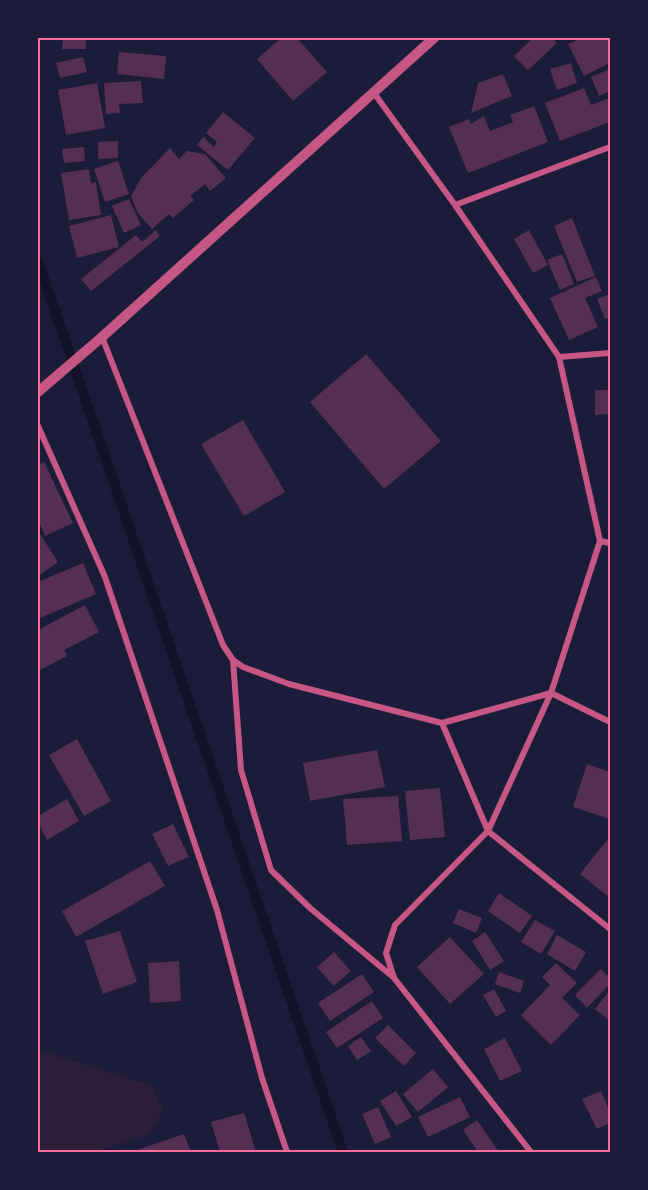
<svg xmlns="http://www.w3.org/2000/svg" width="648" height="1190" font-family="Lato,sans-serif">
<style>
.green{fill:#2a1e3b}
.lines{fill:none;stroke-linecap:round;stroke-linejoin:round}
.stream{stroke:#12122b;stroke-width:10}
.building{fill:#542f53}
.minor{stroke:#c65784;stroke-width:6}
.tertiary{stroke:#c65784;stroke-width:10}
.neatline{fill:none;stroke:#ff6b9d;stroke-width:2}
</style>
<rect width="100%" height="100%" fill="#1b1b3a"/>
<path class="green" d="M38 1050 151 1085 163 1110 150 1134 97 1152H38Z"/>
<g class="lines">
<path class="stream" d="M38 261 343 1152"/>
</g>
<path class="building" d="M63 38H86V49H62Z
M281 38H297L327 72 293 101 257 59Z
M533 38H552L557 43 528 70 514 56Z
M581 38H610V63L584 76 568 44Z
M119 52 166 56 164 79 117 74Z
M83 57 87 72 60 78 56 63Z
M571 63 577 83 557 90 550 69Z
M610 69V91L599 96 591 77Z
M503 74 512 96 471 113 478 83Z
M141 81 143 103 119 104 120 113 106 114 104 83Z
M97 83 105 128 66 135 58 90Z
M584 88 591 105 610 98V122L560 141 545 103Z
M534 106 548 142 468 173 449 127 469 119 471 124 484 116 490 131 513 122 510 115Z
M223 112 255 138 228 170 197 145 203 137 214 147 217 142 206 133Z
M118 141V158L98 159V142Z
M84 147 85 161 64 163 62 149Z
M170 148 179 159 187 151 205 154 226 178 210 191 205 184 190 196 194 200 173 218 169 214 152 229 137 212 131 196 141 178Z
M118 161 129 194 105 202 94 169Z
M89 169 91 183 96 182 101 215 69 220 61 173Z
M129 199 141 225 124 233 112 206Z
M111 215 119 247 77 258 69 226Z
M572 218 595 276 577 282 554 226Z
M156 230 160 236 91 291 81 279 136 235 142 242Z
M529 230 548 265 533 273 514 239Z
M562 254 574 284 560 290 547 260Z
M596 277 602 291 585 298 598 327 569 340 550 298Z
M610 294V317L605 319 597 299Z
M366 354 441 441 384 489 310 402Z
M595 390H610V414L595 415Z
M243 420 285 492 244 516 201 444Z
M44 462 73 523 45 536 38 520V465Z
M38 531 58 562 38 576Z
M83 563 96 594 38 619V582Z
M85 605 99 632 64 650 67 656 38 671V630Z
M77 739 111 801 84 816 49 755Z
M377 750 385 787 310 801 303 763Z
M587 764 610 772V819L573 807Z
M440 788 445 837 410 840 405 791Z
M398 796 402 841 347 845 343 799Z
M67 799 79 821 47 840 38 823V816Z
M173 824 189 857 168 866 152 834Z
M607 840 610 843V898L580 874Z
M150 861 165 886 76 937 62 911Z
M499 893 532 916 520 933 488 911Z
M459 909 482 918 476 933 453 923Z
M535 920 555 931 541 954 521 942Z
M120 931 137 982 103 994 85 941Z
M485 932 504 961 490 970 472 941Z
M557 935 586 952 575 971 547 954Z
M450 937 484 974 450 1004 417 967Z
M334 952 351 971 334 986 317 967Z
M179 961 181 1001 150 1003 148 963Z
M556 963 577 983 562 998 580 1015 551 1045 521 1015 550 985 542 977Z
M601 969 610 978V984L587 1008 575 995Z
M499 972 524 981 520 993 495 984Z
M362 974 374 992 330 1021 318 1003Z
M494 989 506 1011 496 1017 483 995Z
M610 990V1021L595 1009Z
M372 1001 383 1018 337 1048 326 1032Z
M388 1025 416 1053 404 1066 375 1038Z
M361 1037 371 1051 357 1060 348 1046Z
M505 1038 522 1071 500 1081 484 1049Z
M433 1069 448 1087 418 1112 403 1094Z
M396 1091 412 1117 396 1126 380 1101Z
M601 1091 610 1112V1123L597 1129 582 1099Z
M460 1097 470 1117 428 1137 418 1117Z
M378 1107 391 1137 375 1144 362 1114Z
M244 1113 256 1152H220L211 1122Z
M477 1120 499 1152H478L463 1130Z
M184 1134 191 1152H131Z"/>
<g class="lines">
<path class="minor" d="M374 93 455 205 559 357 600 541 551 693 488 831 395 925 386 953 394 978 531 1152
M455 205 610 147
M102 337 223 645 233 660 243 667 289 684 442 723 551 693 610 722
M559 357 610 353
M38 426 105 577 217 910 262 1078 287 1152
M600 541 610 543
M233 660 241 770 271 870 310 908 393 977
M442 723 488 831 610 929"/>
<path class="tertiary" d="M38 392 102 337 434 38"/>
</g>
<rect width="648" height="1190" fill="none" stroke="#1b1b3a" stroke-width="78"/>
<rect x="39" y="39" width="570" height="1112" class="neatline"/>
</svg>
